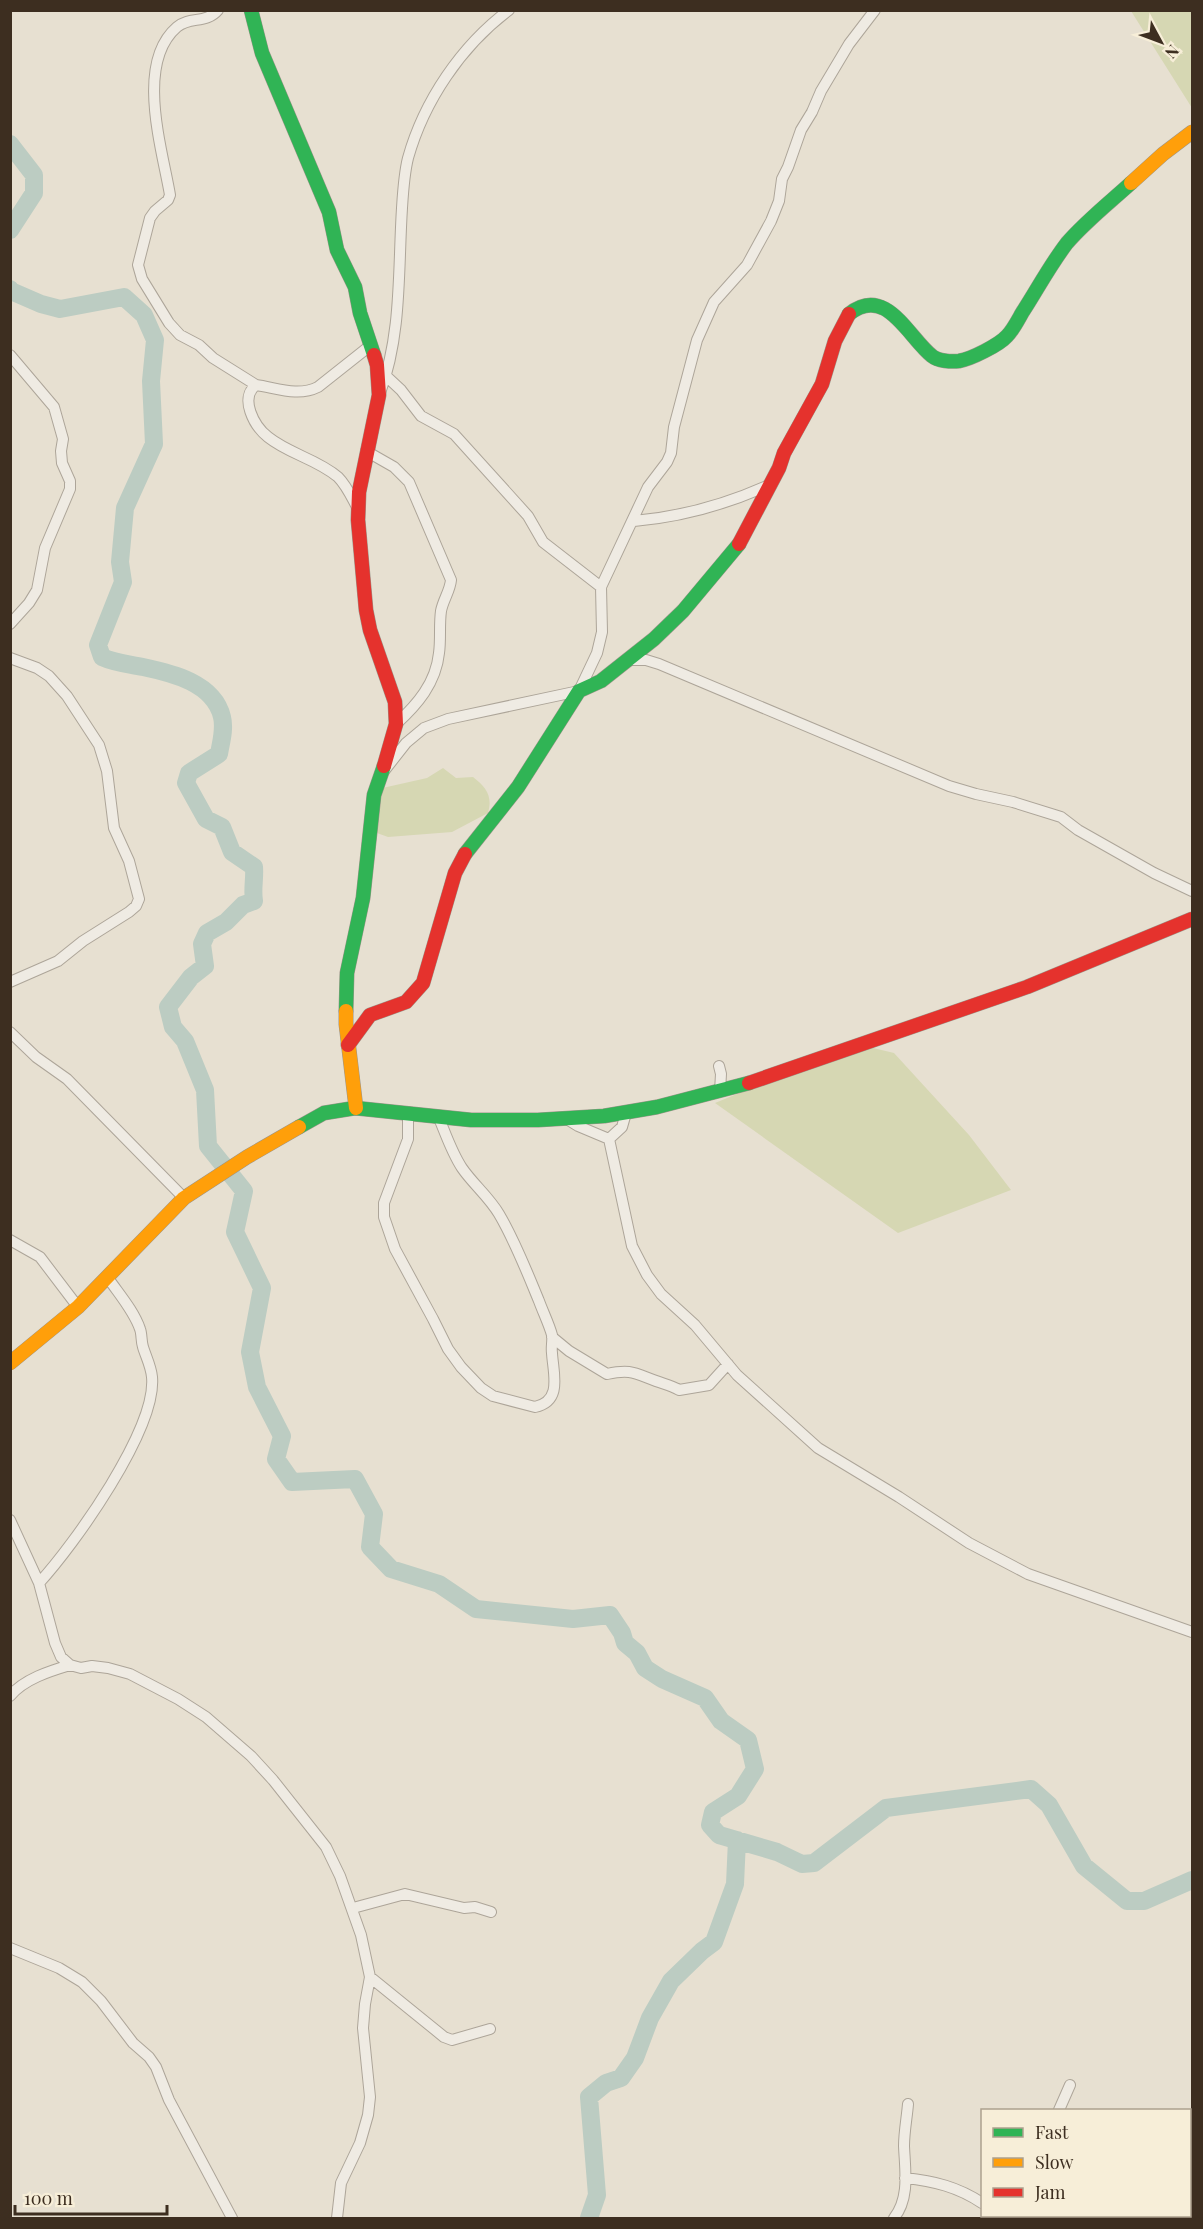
<svg xmlns="http://www.w3.org/2000/svg" width="1203" height="2229" font-family="'Playfair Display',serif">
<style>
.green{fill:#d6d7b3}
.lines{fill:none;stroke-linecap:round;stroke-linejoin:round}
.river{stroke:#bcccc2;stroke-width:18}
.street-casing{stroke:#ada599;stroke-width:12}
.fast-casing{stroke:#9c958a;stroke-width:15}
.slow-casing{stroke:#9c958a;stroke-width:15}
.jam-casing{stroke:#9c958a;stroke-width:15}
.street{stroke:#efebe3;stroke-width:10}
.fast{stroke:#30b455;stroke-width:14}
.slow{stroke:#ff9f0a;stroke-width:14}
.jam{stroke:#e5322d;stroke-width:14}
</style>
<rect width="100%" height="100%" fill="#e7e0d1"/>
<path class="green" d="M1131 11H1192V108Z
M443 768 456 778 473 777C486 787 493 796 488 813L452 832 388 837 377 833 378 789 427 778Z
M869 1047 894 1053 969 1135 1011 1190 898 1233 715 1103 749 1089Z"/>
<g class="lines">
<path class="river" d="M10 144 34 175V193L10 230
M10 289 11 291 41 304 60 309 124 297 144 315 155 340 151 381 154 444 125 508 120 562 123 582 98 645 102 657C115 663 129 664 143 667 172 673 214 683 222 717 225 729 221 742 219 754L189 773 186 783 206 819 222 827 232 852 254 867C255 879 252 889 254 901L243 905 226 922 207 933 202 944 205 966 191 977 168 1007 173 1027 185 1041 205 1090 208 1146 244 1191 235 1232 262 1288 250 1352 257 1387 282 1436 276 1459 292 1482 355 1479 374 1514 370 1547 391 1569 439 1584 476 1609 573 1619 610 1615 622 1633 625 1643 637 1653 645 1668 662 1679 705 1698 721 1721 748 1740 755 1769 738 1796 713 1812 710 1825 719 1835 777 1852 802 1864 814 1863 886 1808 1031 1789 1049 1805 1084 1866 1127 1901H1144L1192 1880
M589 2218 597 2195 589 2097 606 2083 621 2078 635 2058 650 2018 671 1981 702 1951 714 1942 735 1884 737 1840"/>
<g class="street-casing">
<path id="street" d="M218 10C206 24 190 16 177 27 135 63 162 148 170 195L168 200 155 211 150 218 138 265 142 279 169 323 180 335 199 345 213 358 256 385
M10 355 54 407 63 439 61 451 62 463 70 481V489L45 548 37 590 29 603 10 624
M386 376 401 390 421 416 454 434 528 516 543 542 601 587
M380 393C402 334 398 270 402 208 403 192 404 174 408 158 424 101 461 46 509 10
M366 451 394 467 409 482 451 580C450 591 443 600 441 611 439 625 441 639 439 653 436 683 417 705 396 724
M358 509C352 498 347 486 338 477 317 459 289 454 268 437 254 426 239 398 256 385 277 388 298 397 318 387L371 345
M634 521C680 517 727 504 769 485
M10 658 37 668 49 676 67 696 99 745 107 771 114 828 129 861 139 899 136 906 129 912 83 941 58 961 10 982
M629 660H646L659 664 949 786 976 794 1013 802 1061 817 1078 830 1154 873 1192 891
M384 771 406 743 424 728 448 719 579 691 597 653 602 632 601 587 648 487 667 462 671 453 674 427 697 340 714 302 747 265 771 221 779 201 782 179 788 167 801 130 812 112 821 91 849 44 875 10
M10 1032 36 1057 67 1079 184 1198
M719 1066 721 1074 720 1091
M408 1112V1139L384 1203V1217L395 1249 433 1319 448 1349 461 1367 481 1388 493 1396 535 1407C563 1401 553 1373 552 1353 551 1347 553 1341 552 1335 549 1324 543 1312 539 1301 527 1272 515 1241 499 1214 489 1197 473 1184 462 1168 452 1153 446 1135 439 1118
M626 1113 622 1127 609 1139 632 1246 647 1275 661 1294 695 1325 737 1375 818 1448 899 1497 969 1543 1028 1574 1192 1632
M565 1118 578 1126 609 1139
M10 1240 40 1257 78 1307
M552 1337 569 1351 607 1374C631 1369 634 1373 656 1381 664 1384 671 1385 679 1390L709 1385 728 1364
M10 1520 39 1583 55 1643 61 1657 70 1665 81 1668 92 1666 108 1668 130 1674 178 1699 206 1717 251 1756 273 1780 326 1847 340 1876 361 1935 370 1977 365 2004 363 2028 370 2097 368 2115 360 2143 341 2183 337 2218
M39 1583C74 1545 157 1429 152 1377 151 1366 146 1357 143 1347 141 1341 142 1334 140 1329 134 1311 119 1294 108 1278
M10 1696C24 1679 50 1671 70 1665
M353 1908 405 1894 464 1908 475 1907 491 1912
M10 1948 59 1968 82 1982 101 2001 133 2043 149 2057 156 2067 169 2100 232 2218
M370 1977 444 2037 452 2040 490 2029
M1059 2110 1070 2085
M905 2178C934 2181 958 2187 982 2203
M998 2216 1001 2218
M894 2218C910 2198 905 2170 904 2146 904 2132 907 2117 908 2104"/>
</g>
<g class="fast-casing">
<path id="fast" d="M251 10 262 53 329 212 337 250 355 287 360 313 374 355
M849 314C886 284 908 337 932 356 938 361 951 362 959 361 971 359 999 345 1007 336 1013 330 1018 320 1022 313 1037 290 1050 265 1067 243 1086 221 1109 203 1131 183
M465 854 518 787 579 691 601 681 654 639 683 611 739 544
M346 1011 347 973 363 898 374 795 384 766
M299 1127 324 1113 355 1108 471 1120H538L604 1116 657 1107 749 1083"/>
</g>
<g class="slow-casing">
<path id="slow" d="M1131 183 1163 154 1192 132
M346 1011V1024L356 1108
M10 1363 78 1307 184 1198 247 1157 299 1127"/>
</g>
<g class="jam-casing">
<path id="jam" d="M374 355 377 365 379 395 359 492 358 520 366 610 370 630 395 702 396 724 384 766
M739 544 779 468 784 453 822 384 835 341 849 314
M348 1045 370 1015 406 1002 423 983 455 873 465 854
M749 1083 1027 987 1192 919"/>
</g>
<use href="#street" class="street"/>
<use href="#fast" class="fast"/>
<use href="#slow" class="slow"/>
<use href="#jam" class="jam"/>
</g>
<rect width="1203" height="2229" fill="none" stroke="#3d2e20" stroke-width="24"/>
<rect x="981" y="2109" width="210" height="108" fill="#f7eed8" stroke="#ada18e" stroke-width="1.5"/>
<rect x="993" y="2128" width="30" height="9" fill="#30b455" stroke="#ada18e" stroke-width="1.5"/>
<text x="1035" y="2139" font-size="18" fill="#3d2e20">Fast</text>
<rect x="993" y="2158" width="30" height="9" fill="#ff9f0a" stroke="#ada18e" stroke-width="1.5"/>
<text x="1035" y="2169" font-size="18" fill="#3d2e20">Slow</text>
<rect x="993" y="2188" width="30" height="9" fill="#e5322d" stroke="#ada18e" stroke-width="1.5"/>
<text x="1035" y="2199" font-size="18" fill="#3d2e20">Jam</text>
<g transform="translate(1161 42) rotate(131)" stroke="#f7eed8" stroke-width="4.5" paint-order="stroke">
<path d="M0-4.5L10 22L0 15L-10 22Z" fill="#3d2e20"/>
<text y="-9" font-size="16" font-weight="bold" text-anchor="middle" fill="#3d2e20">N</text>
</g>
<path d="M15 2205v9h152v-9" fill="none" stroke="#3d2e20" stroke-width="3"/>
<text x="24" y="2205" font-size="18" fill="#3d2e20" stroke="#f7eed8" stroke-width="4.5" paint-order="stroke">100 m</text>
</svg>
